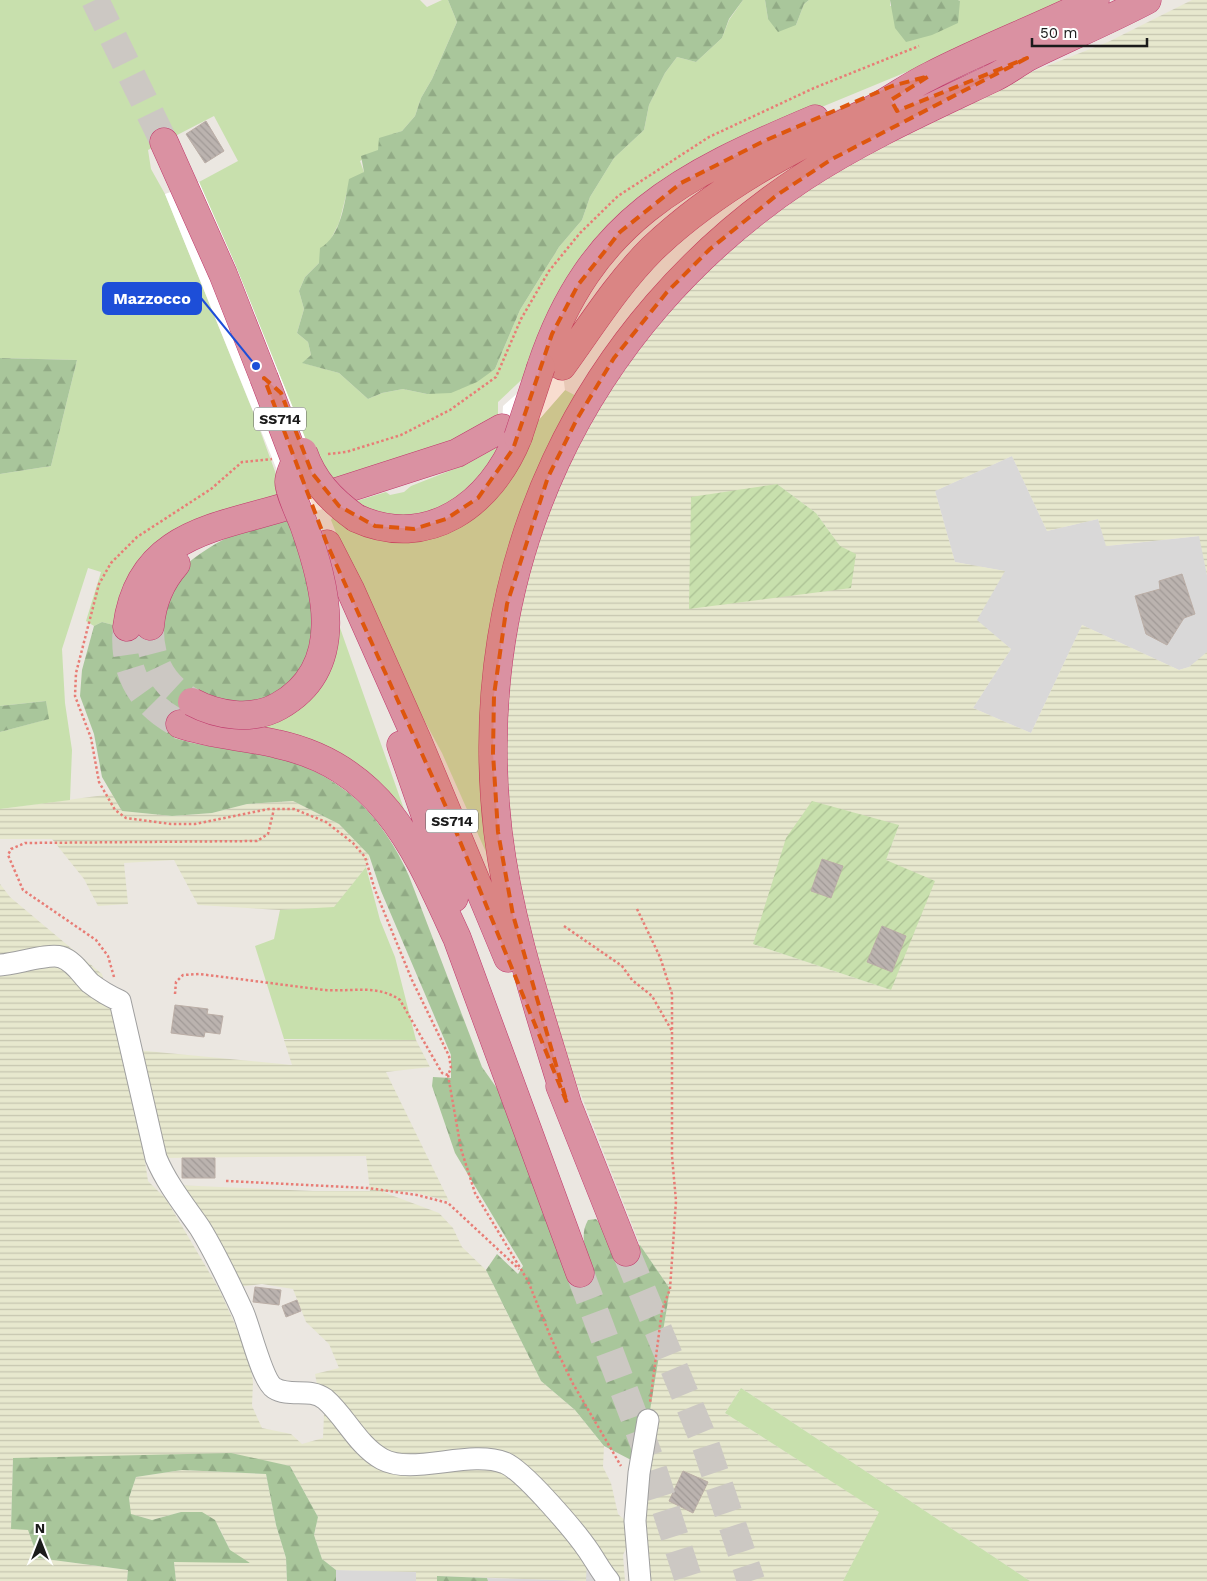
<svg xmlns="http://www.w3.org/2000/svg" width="1207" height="1581" font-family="'Work Sans',sans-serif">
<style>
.residential{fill:#d9d8d8}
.farmland{fill:url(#farmland-rules);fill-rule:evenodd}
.grass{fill:#c8e0ad}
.forest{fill:url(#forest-firs)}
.garden{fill:url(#garden-furrows)}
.pier{fill:#fff}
.building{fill:url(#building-back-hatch);stroke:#bbaea6}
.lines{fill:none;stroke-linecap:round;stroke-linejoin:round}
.highway-tunnel{stroke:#ccc8c3;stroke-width:28;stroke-dasharray:28 14;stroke-linecap:butt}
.minor-casing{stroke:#9f9f9f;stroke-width:23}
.highway-casing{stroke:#bf386b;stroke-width:29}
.path{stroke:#e87d76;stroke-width:2.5;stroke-dasharray:2.5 2.5;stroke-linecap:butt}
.minor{stroke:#fff;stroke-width:21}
.highway{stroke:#da91a2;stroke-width:28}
.highway-bridge-casing{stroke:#bf386b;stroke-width:29;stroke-linecap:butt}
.highway-bridge{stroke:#da91a2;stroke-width:28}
.marked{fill:#de560d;fill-opacity:0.2;stroke:#de560d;stroke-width:4;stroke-dasharray:10 6;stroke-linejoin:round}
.labels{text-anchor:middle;stroke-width:4;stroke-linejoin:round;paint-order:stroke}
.shield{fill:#fff;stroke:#5f5f5f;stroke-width:1}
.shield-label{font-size:14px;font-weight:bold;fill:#1b1b1b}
.leader{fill:none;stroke:#1d4ed8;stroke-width:2}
.callout-dot{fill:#1d4ed8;stroke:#fff;stroke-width:2}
.callout{fill:#1d4ed8;stroke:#1d4ed8;stroke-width:2}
.callout-label{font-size:16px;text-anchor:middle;font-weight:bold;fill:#fff}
</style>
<defs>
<pattern id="farmland-rules" width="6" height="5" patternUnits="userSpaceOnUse" patternTransform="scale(1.25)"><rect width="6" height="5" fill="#e7e8ce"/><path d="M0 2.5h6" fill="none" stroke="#c6c6b0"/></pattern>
<pattern id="forest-firs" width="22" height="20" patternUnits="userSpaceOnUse" patternTransform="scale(1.25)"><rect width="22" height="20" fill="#a9c69b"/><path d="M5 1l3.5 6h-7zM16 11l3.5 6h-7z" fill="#91aa85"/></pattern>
<pattern id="garden-furrows" width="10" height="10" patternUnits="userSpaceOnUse" patternTransform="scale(1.25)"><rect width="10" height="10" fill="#c8e0ad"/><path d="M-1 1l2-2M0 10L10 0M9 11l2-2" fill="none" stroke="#abc094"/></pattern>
<pattern id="building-back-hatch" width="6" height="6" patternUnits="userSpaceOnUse" patternTransform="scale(1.25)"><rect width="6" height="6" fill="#bbb3af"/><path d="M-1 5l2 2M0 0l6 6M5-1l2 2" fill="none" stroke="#a09996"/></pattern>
</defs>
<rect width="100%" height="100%" fill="#ebe7e1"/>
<path class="residential" d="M1012 456 1047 531 1098 519 1107 546 1200 536 1207 575V652L1199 660 1189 667 1179 670 1082 625 1031 733 973 708 1011 649 976 620 1004 571 955 562 935 491Z
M587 1559 605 1581H488L487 1578 585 1580Z
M336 1570 416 1572V1581H336Z"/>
<path class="farmland" d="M1192 0H1207V575L1199 536 1106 546 1098 519 1047 531 1012 456 935 491 955 562 1005 571 977 620 1011 649 973 708 1031 733 1082 625 1179 670 1189 667 1207 652V1581H1030L741 1388 725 1413 880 1512 843 1581H640L633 1510 670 1289 640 1245 572 1072 541 982 521 905 507 819 506 680 528 553 593 412 694 274 842 164 1011 80 1108 42ZM777 484 816 513 840 546ZM899 825 886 860 891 990 753 944Z
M112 794 122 811 172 816 212 813 247 804 293 801 339 824 370 855 366 867 334 908 280 910 198 905 174 860 124 863 128 904 98 906 84 879 52 839H0V809Z
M0 884 10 897 102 974 140 1129 148 1181 166 1199 219 1289 248 1353 253 1381 252 1406 262 1428 291 1434 302 1444 323 1438 324 1414 336 1403 318 1390 315 1374 339 1368 329 1344 306 1322 293 1289 262 1284 237 1287 175 1185 313 1191H370L366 1156 161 1158 136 1050 292 1065 284 1040H416L430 1067 386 1072 449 1201 412 1192H383L439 1213 453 1228 462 1247 486 1270 541 1381 575 1410 604 1446 603 1467 611 1483 618 1514 630 1525 631 1538 623 1555 625 1581H614L587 1559 586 1581 437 1576V1581H416V1572L336 1570 322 1559 314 1535 318 1517 290 1466 264 1461 13 1458 11 1529H28L38 1558 128 1570 127 1581H0Z
M182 1470 266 1474 276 1525 286 1558 287 1581H176L174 1562H196L230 1550 219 1527 181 1512 152 1520 130 1514 129 1498 136 1477Z"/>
<path class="grass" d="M0 0H420L427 7 442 0H448L457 22 432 79 421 98 415 116 402 131 379 139V150L360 161 364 172 347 192 339 223 319 263 305 277 299 291 304 309 297 333 308 342 311 355 303 363 339 373 368 399 382 393 403 389 427 394 495 369 520 310 559 247 582 220 590 197 614 158 644 130 649 105 665 73 677 57 696 62 722 38 729 20 743 0H765L768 19 796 25 804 4 809 0H890V6L960 1 958 0H1070L967 47 812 111 642 202 532 370 498 402V418L453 442 328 483 314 460 235 264 199 182 238 161 214 116 148 150 151 169 165 194 254 414 284 496 213 518 121 627 102 622 94 626 86 621 101 572 88 568 62 649 65 703 72 750 70 800 0 809V732L48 719 46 701 0 706V474L51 466 77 360 0 358Z
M565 390 580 398 524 517 489 859 442 753 373 626 331 520 333 517 424 536 529 431Z
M501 445 499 455 459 502 402 520 350 503 386 492 390 495 404 492 411 486 467 464Z
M339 625 405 812 205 716Z
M366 867 380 920 395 957 416 1040 284 1039 255 946 274 939 280 910 334 907Z
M741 1388 1030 1581H843L879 1512 725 1413Z"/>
<path class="forest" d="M448 0H743L729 19 722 38 696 62 677 57 665 73 649 105 644 130 614 158 590 197 582 220 559 247 520 310 495 369 477 382 451 393 427 394 403 389 382 393 368 399 339 373 302 363 311 355 308 342 297 333 304 309 299 291 305 277 319 263 320 248C341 237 345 201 349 179L364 172 361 156 378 150 379 138 402 131 415 116 421 98 432 79 457 22Z
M765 0H809L804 4 796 25 778 32 768 19Z
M890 0H958L960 1 958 23 932 35 906 42 895 28Z
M0 358 77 360 51 466 0 474Z
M296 517 320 600 310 659 282 694 178 729 174 738C185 741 196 744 208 746 219 748 231 748 242 749 323 763 375 799 409 876L482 1067 508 1104 591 1267C586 1251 579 1236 588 1220L596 1219 626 1252 640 1245 670 1289 642 1459 635 1462 604 1446 575 1410 541 1381 486 1270 497 1254 518 1274 523 1266 455 1153 432 1086 433 1077 451 1078V1055L381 891 369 855 339 824 293 801 247 804 212 813 172 816 122 811 102 777 94 734 80 696 82 670 94 626 102 622 121 627C155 593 188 555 233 535 252 526 276 523 296 517Z
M46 701 49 719 0 732V706Z
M231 1453 290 1466 318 1517 314 1535 322 1559 336 1570V1581H287L286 1558 276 1525 266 1474 182 1470 136 1477 129 1498 131 1514 152 1520 181 1512H202L215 1520 230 1550 250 1563 174 1562 176 1581H127L128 1570 38 1558 28 1530 11 1529 13 1458Z
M437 1576 487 1578 488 1581H437Z"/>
<path class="garden" d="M777 484 816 513 840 546 856 554 851 588 689 609 691 497Z
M812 801 899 825 886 860 935 881 891 990 753 944 786 838Z"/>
<path class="pier" d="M199 182 235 264 314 460 326 508 296 517 165 194Z
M559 345 565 390 529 431 501 445 503 406 528 384Z"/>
<path class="building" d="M206 121 224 151 205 163 186 134Z
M1182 574 1195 614 1184 618 1167 645 1146 634 1135 596 1160 589 1159 581Z
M822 859 843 866 831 898 811 891Z
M882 926 906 936 892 972 867 962Z
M175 1005 208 1009 207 1014 223 1016 220 1034 205 1032 204 1037 171 1033Z
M182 1158H215V1178H182Z
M255 1287 281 1290 279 1305 253 1302Z
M297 1300 301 1311 286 1317 282 1306Z
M683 1471 708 1482 693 1513 669 1501Z"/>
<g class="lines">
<path class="highway-tunnel" d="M95 0 164 142
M150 626C149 660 162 685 192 702
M127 627C122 670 141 705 180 724
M626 1252 705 1443 751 1581
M580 1273 649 1457 689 1581"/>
<g class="minor-casing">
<path id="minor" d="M0 965C16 964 49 953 61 957 74 961 81 974 90 983 99 990 109 996 120 1001L156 1158C167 1184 184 1205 200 1228 216 1254 230 1284 243 1312 250 1328 262 1380 274 1388 290 1398 309 1387 325 1399 345 1416 358 1446 382 1459 413 1476 469 1449 505 1463 524 1471 575 1531 588 1550 595 1560 601 1572 609 1581
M640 1581 635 1521 639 1473 648 1420"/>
</g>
<g class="highway-casing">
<path id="highway" d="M164 142 223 274 264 378
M562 366C591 326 617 284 652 249 717 187 795 147 875 108 894 98 911 85 930 76 984 48 1041 27 1095 0
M541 367C590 220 682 175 815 119
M336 492 457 453 502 428
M356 518C428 551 491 504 518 437
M327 544 350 589 418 742 508 958
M150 626C152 602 160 582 176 564
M127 627C139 532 218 528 291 505
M180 724C212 735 244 736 277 744 383 767 416 849 457 938L580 1273
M401 745 454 898
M560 1086 626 1252
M567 1103C540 1013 509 925 498 832 467 569 582 324 802 178 863 138 928 109 993 78 1006 72 1017 63 1030 56 1069 37 1109 20 1147 0"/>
</g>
<path class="path" d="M328 454 346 452 401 435 450 410 496 377 521 319 549 271 580 233 618 196 709 137 814 88 919 46
M637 909 660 957 672 994V1156L676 1201 670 1289 662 1310 650 1403
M564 926 622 966 632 980 652 996 672 1031
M114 977 108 956 96 940 23 890 8 855 11 849 25 843 257 841 268 834 274 809
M175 994 176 982 183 975 199 974C241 979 283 985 325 990 352 992 377 984 400 1000L442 1073 448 1075 451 1068 449 1056 412 980 375 890 365 857 353 843 326 822 294 809H269L195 824H171L126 818 115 810 99 782 91 738 75 696 76 673 99 584 111 563 137 537 211 489 242 462 272 459
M448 1075 461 1149 475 1193 528 1281 551 1338 572 1382 621 1466
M226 1181 368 1188 417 1195 448 1203 519 1269"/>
<use href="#minor" class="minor"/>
<use href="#highway" class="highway"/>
<g class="highway-bridge-casing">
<path id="highway-bridge" d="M264 378 302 478
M518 437 541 367
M303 452C313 481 331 500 356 518
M192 702C218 716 253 721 279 706 349 667 325 584 304 525 300 514 289 492 289 482 289 475 294 466 296 460"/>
</g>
<use href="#highway-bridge" class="highway-bridge"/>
</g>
<path class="marked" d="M1027 58 832 159 777 195 710 249 667 292 614 358 577 419 548 477 507 604 494 695 493 753 498 832 513 915 567 1103 446 807 327 544 264 378 281 393 312 473 339 506 375 526 414 529 446 519 478 498 513 449 552 334 578 285 620 232 681 183 764 141 892 86 929 76 891 100 897 111Z"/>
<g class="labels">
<g class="shield">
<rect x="254" y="407.5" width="52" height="23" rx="4"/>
<rect x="426" y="809.5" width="52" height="23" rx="4"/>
</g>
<g class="shield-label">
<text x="280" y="424">SS714</text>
<text x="452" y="826">SS714</text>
</g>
</g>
<path class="leader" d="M256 366L201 298"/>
<circle class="callout-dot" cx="256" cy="366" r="5"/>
<rect class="callout" x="103" y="283" width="98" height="31" rx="5"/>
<g class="callout-label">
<text x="152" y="304">Mazzocco</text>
</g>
<g transform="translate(40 1541)" stroke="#ffffff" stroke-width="4" paint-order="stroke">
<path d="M0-4L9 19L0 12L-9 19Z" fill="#1b1b1b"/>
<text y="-8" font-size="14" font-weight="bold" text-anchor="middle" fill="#1b1b1b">N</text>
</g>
<path d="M1032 38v8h115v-8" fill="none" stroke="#1b1b1b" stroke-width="2.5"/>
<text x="1040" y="38" font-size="15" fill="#1b1b1b" stroke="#ffffff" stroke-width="4" paint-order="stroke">50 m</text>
</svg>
